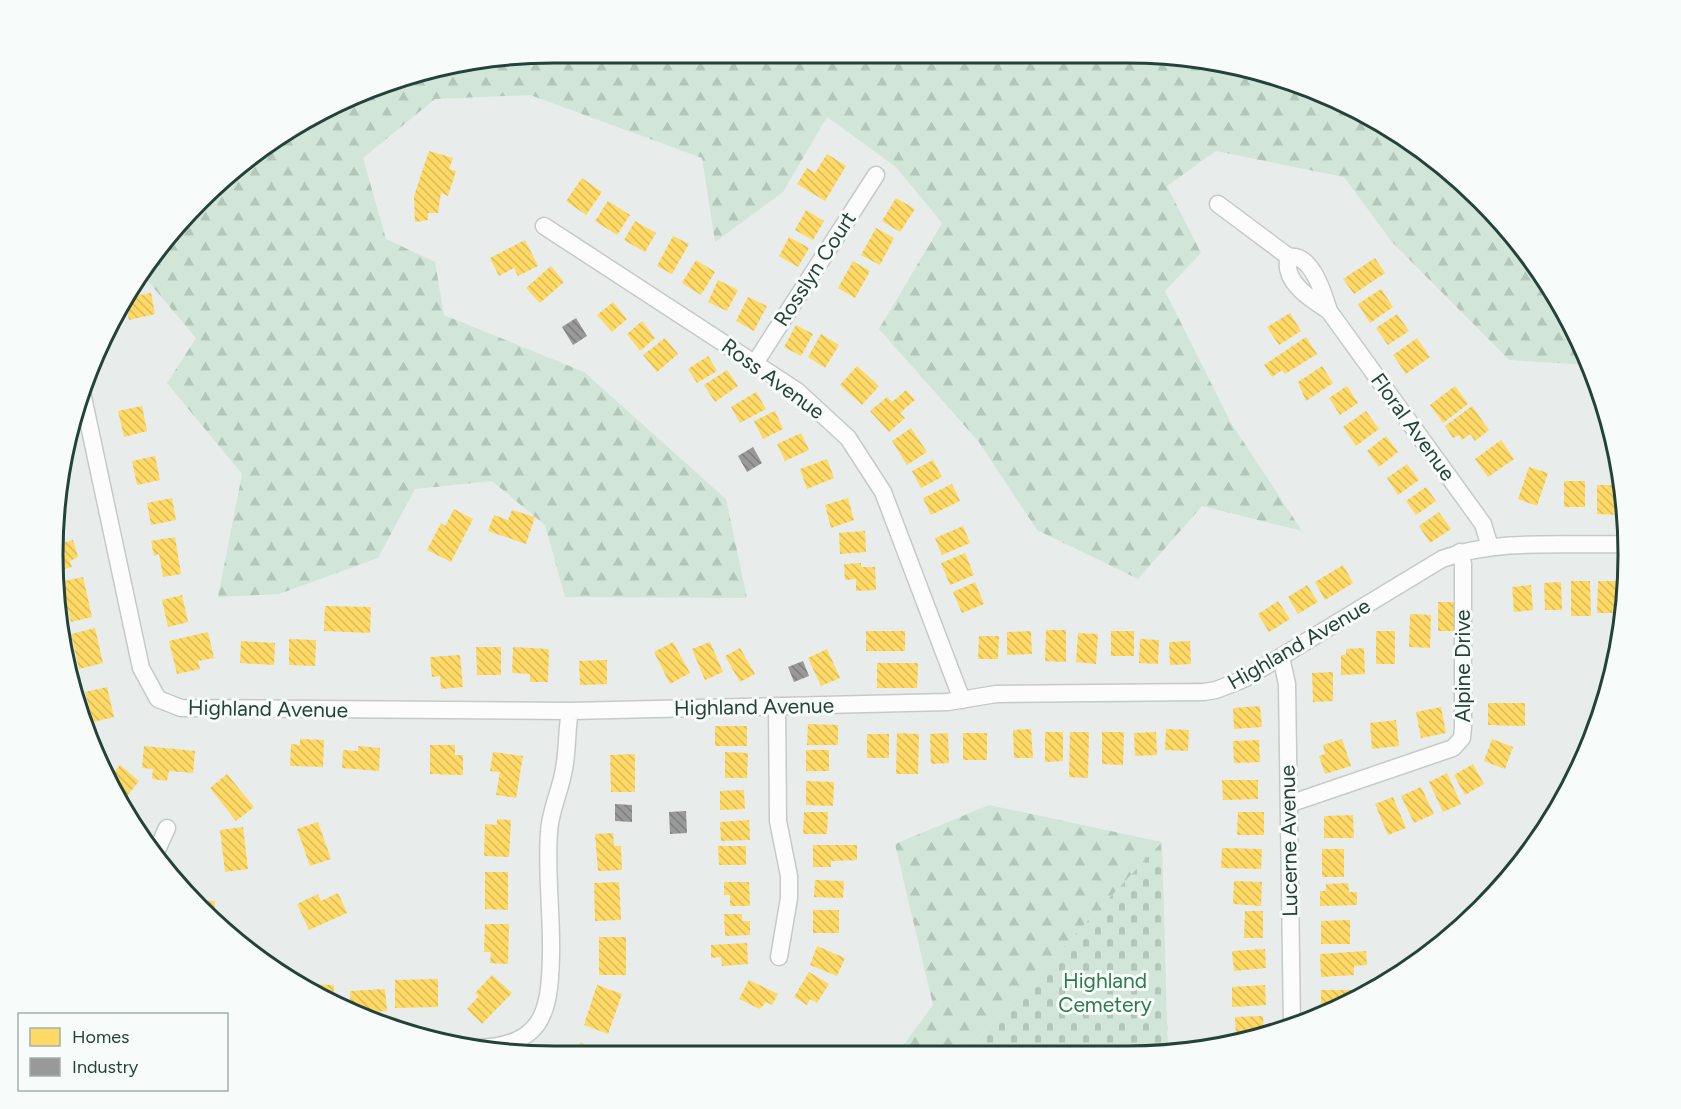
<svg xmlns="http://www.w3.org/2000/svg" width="1681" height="1109" font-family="Figtree,sans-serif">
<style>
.forest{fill:url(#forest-firs)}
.cemetery{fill:url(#cemetery-stones)}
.homes{fill:url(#homes-back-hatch)}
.industry{fill:url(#industry-back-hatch)}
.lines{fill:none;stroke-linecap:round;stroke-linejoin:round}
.minor-casing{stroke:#c5cac8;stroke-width:19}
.minor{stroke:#fcfcfc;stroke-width:16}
.labels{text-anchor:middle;stroke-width:6;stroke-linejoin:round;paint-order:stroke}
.street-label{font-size:21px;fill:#24423a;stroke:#f7fbf9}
.park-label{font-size:21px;fill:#2d7a4b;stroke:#f7fbf9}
.rim{fill:none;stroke:#24423a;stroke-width:3}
</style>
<defs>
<pattern id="forest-firs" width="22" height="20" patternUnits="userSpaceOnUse" patternTransform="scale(1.5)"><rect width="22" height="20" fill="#d1e6d8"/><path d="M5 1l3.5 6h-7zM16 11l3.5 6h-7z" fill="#b3c6ba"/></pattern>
<pattern id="cemetery-stones" width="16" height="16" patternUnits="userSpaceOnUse" patternTransform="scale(1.5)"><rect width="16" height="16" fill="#d1e6d8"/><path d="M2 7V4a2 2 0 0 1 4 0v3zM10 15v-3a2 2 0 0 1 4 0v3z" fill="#b3c6ba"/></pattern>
<pattern id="homes-back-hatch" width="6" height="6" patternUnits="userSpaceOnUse" patternTransform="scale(1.5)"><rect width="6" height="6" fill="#ffd966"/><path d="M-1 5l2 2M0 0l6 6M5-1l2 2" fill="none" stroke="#dabb59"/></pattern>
<pattern id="industry-back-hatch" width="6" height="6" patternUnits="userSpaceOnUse" patternTransform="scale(1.5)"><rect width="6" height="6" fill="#999"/><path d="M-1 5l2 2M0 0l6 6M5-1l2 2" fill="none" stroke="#7d7e7e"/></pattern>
</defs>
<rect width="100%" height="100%" fill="#e8edeb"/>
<path class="forest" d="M555 53 1192 57 1348 104 1458 177 1525 249 1577 333 1589 365 1509 360 1392 242 1344 177 1216 151 1167 186 1201 253 1165 291 1231 423 1302 531 1202 506 1138 579 1037 530 979 442 879 329 942 223 896 167 827 117 783 192 715 242 702 158 530 95 435 99 363 158 386 239 435 262 444 315 584 372 726 499 747 598 565 597 545 525 492 481 415 489 378 558 279 594 218 597 242 474 167 383 196 338 142 274 156 249 275 137 393 79Z
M989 805 1162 842 963 1054H897L933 1005 895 844Z"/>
<path class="cemetery" d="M1162 842 1168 1054H963Z"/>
<path class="homes" d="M429 151 453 158 449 169 456 171 448 196 441 193 438 213H428V220L415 222 414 196Z
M827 154 846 166 825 201 797 184 807 168 815 173Z
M582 178 602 192 586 215 566 201Z
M896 198 915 209 900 232 882 221Z
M608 201 630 215 617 235 595 221Z
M806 210 824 221 813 240 795 230Z
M635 221 656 233 645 252 624 240Z
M876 228 894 238 880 265 861 255Z
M673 236 689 244 672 274 657 266Z
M789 237 809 248 798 267 779 256Z
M525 240 538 266 518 276 514 268 499 276 490 258Z
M1375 258 1385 273 1354 294 1343 279Z
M696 260 715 272 701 295 682 283Z
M853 261 870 271 855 298 838 288Z
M551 266 564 282 540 303 526 288Z
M718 280 738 290 727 311 708 302Z
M1381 289 1393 307 1370 323 1358 304Z
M151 293 155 314 129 320 125 303 128 297Z
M748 297 767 306 754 331 736 321Z
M613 302 627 319 612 332 597 315Z
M1290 313 1301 331 1279 345 1267 327Z
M1397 314 1409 331 1388 345 1376 328Z
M642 321 655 338 640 351 627 334Z
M796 325 813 334 801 356 784 347Z
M821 334 839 345 825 368 808 357Z
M1306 337 1317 354 1285 374 1282 370 1272 377 1264 365Z
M665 338 678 354 657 372 643 355Z
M1417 338 1430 357 1406 374 1393 355Z
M708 356 717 371 697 383 688 369Z
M857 366 879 386 862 405 840 385Z
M1322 366 1333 383 1306 401 1298 382Z
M727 370 738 386 715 402 704 385Z
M1347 386 1358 403 1340 415 1329 398Z
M1455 386 1468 404 1443 423 1430 405Z
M906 390 915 400 900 413 905 418 889 432 870 411 887 397 892 402Z
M756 392 766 409 740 423 731 407Z
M142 406 147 431 124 437 118 411Z
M1472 406 1489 430 1475 441 1470 434 1462 440 1459 435 1453 438 1445 426Z
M775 411 783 429 763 439 754 421Z
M1366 411 1379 429 1356 446 1343 427Z
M911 428 927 452 907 465 892 441Z
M801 433 809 450 785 461 777 444Z
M1386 436 1398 452 1379 467 1367 451Z
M1501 440 1514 459 1488 477 1475 459Z
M155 456 160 480 137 485 132 461Z
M827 459 834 478 807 489 800 469Z
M933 460 942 477 921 488 912 471Z
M1407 464 1419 480 1398 495 1387 478Z
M1529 467 1548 473 1537 506 1518 499Z
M63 479 68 494 59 497Z
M1564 481H1585V507H1564Z
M952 484 960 501 931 515 923 498Z
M1597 485H1619L1618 515 1597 514Z
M1426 487 1436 501 1416 515 1406 501Z
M172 498 176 520 151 525 147 503Z
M848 498 854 520 831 528 825 505Z
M454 509 473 519 451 562 427 550 441 523 445 526Z
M512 510 535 517 526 544 488 531 494 515 508 520Z
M1439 512 1451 529 1430 543 1419 526Z
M963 526 970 543 942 555 935 538Z
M865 531 866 552 840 554 839 533Z
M175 537 181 574 163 577 159 554 154 556 151 541Z
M73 540 78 557 70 561 72 567 58 571 56 545Z
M965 553 974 575 950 585 941 563Z
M861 563V567H875L876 590 856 591V579L845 580 844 564Z
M1343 565 1353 583 1325 600 1315 582Z
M83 577 92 617 71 622 68 609 62 610 60 582Z
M1571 581H1590L1591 616H1571Z
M1598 581H1617L1616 613H1597Z
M975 582 984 604 962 613 953 592Z
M1561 582 1562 610H1545L1544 583Z
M1307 585 1318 602 1298 614 1288 597Z
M1531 585 1533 610 1514 612 1512 587Z
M182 595 188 622 168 627 162 600Z
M1278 601 1290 619 1269 632 1258 614Z
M1438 602H1459V631H1438Z
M325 606 371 607 370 633 324 631Z
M1410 614 1431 615 1430 648 1409 647Z
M95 628 103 663 79 669 71 634Z
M1046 630H1066V662L1045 661Z
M866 631H905V651H866Z
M1031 631 1032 654 1007 655V632Z
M1111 631H1134V656H1111Z
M1376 631H1395V664H1376Z
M208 632 214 658 198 661 200 669 177 674 169 641Z
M1078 633 1098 634 1096 664 1076 662Z
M979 636H999L998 659H978Z
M289 639 316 640 315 666 289 665Z
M1140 639 1159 640 1158 664 1139 663Z
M241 641 275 643 274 665 240 663Z
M1190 641 1191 664 1170 665 1169 642Z
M673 642 690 673 670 684 654 652Z
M710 642 723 672 705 680 692 649Z
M476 647H501V675H477Z
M513 647 549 649 548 682H530V674L512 673Z
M740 648 755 674 740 682 725 656Z
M1364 648 1365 674 1341 675V655H1346V649Z
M827 649 840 678 821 686 808 658Z
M460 655 463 687 441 689 440 676 432 677 430 657Z
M607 660V684L580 685 579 661Z
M877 663H918L917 688H877Z
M1333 672V701L1313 702 1312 673Z
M107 687 114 717 93 722 85 692Z
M1488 703H1525V726L1488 725Z
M1260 706 1262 727 1234 729 1233 708Z
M1441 707 1446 733 1421 738 1416 712Z
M1396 720 1399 746 1372 749 1370 723Z
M808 724 838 725V745H807Z
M715 726H747V746H715Z
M1031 729 1033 758H1014L1013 730Z
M1166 729 1189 730 1188 751 1165 750Z
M1045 732H1063V761L1045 762Z
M1070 732H1089L1088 778 1069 777Z
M1102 732H1124L1123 765 1102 764Z
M1156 732 1157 755 1135 756 1134 733Z
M897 733 919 734 918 774H896Z
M948 733 949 763 931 764 930 734Z
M963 733H987V760H963Z
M867 734H889V758H867Z
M300 739 324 740 323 767 290 766 291 744 300 745Z
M1342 739 1351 766 1325 774 1319 756 1325 754 1323 745Z
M1492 739 1513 747 1505 769 1484 761Z
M1259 740 1260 762 1234 763 1233 741Z
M430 745H455V755H463V775L430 774Z
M144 746 195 751 193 773 169 771 167 781 152 779 153 769 142 768Z
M358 746 380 748 379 771 342 768 343 750 358 751Z
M806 750H829V771H806Z
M493 752 523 756 516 798 496 795 500 772 490 771Z
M725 752 748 753 747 778H725Z
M635 754V792H611L610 755Z
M1473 764 1484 784 1465 795 1454 775Z
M120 765 139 781 120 805 109 779Z
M1447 773 1461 804 1443 812 1429 782Z
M227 774 254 807 236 821 210 788Z
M1222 780H1258V799L1223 800Z
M806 781 834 782 833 806 806 805Z
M1421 787 1434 814 1414 823 1401 796Z
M744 790 745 809 720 810V791Z
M1393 797 1406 828 1388 835 1375 804Z
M804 812H828L827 834H803Z
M1238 812H1264V835H1237Z
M1353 815 1354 838H1324V816Z
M497 819 511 820 509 857 484 856 485 824 497 825Z
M749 820 750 840 721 841 720 822Z
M318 822 331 859 310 866 297 829Z
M243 827 248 869 225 872 220 830Z
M613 833 614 846H621L622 870 598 871 595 834Z
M813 845H857V860L831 861V867H813Z
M718 846H746V865H719Z
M1222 848 1262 849 1261 869 1221 868Z
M1322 849H1344V877H1322Z
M485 872H508V910L485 909Z
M815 880 844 881 843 898 814 897Z
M1234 881 1262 882 1261 906 1233 904Z
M619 882 621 920 595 921 594 883Z
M724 882H749L750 906H730V895H724Z
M1348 883 1349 892H1357V905L1320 906V891H1326V884Z
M338 893 347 913 309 930 297 904 318 894 321 901Z
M197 900 215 901 214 920Z
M813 910H839V933H813Z
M1245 911H1263V938H1244Z
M724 914H742V921H750V935L725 936Z
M1350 920V944H1321V921Z
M485 924H509L508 964 490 963 491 952H484Z
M599 937H626V975H599Z
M747 943 748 964 722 966 721 957 711 958V945Z
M817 946 845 958 837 976 810 965Z
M1265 949 1266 968 1234 971 1232 951Z
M1366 951 1367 965 1354 966V975L1321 977 1320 954Z
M809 972 829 984 817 1003 810 999 807 1005 794 997Z
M492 975 512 993 482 1024 467 1009 479 996 475 993Z
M438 979V1007L395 1008V980Z
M749 980 778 994 772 1005 766 1002 760 1009 739 999Z
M301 984 334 985 333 1005Z
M597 985 622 994 608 1034 584 1025Z
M1265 985 1266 1005 1232 1007V987Z
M385 989 387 1011 360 1013 351 1010 350 991Z
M1321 990H1357V999L1331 1011H1321Z
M1263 1016 1264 1037 1236 1038 1235 1017Z
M581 1042 596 1053H573Z"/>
<path class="industry" d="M576 318 587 336 573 345 562 327Z
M753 447 762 463 747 472 738 456Z
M803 661 809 676 794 682 788 667Z
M615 804 632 805V822L615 821Z
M686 811 687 833 670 834 669 812Z"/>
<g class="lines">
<g class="minor-casing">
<path id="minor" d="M1218 204 1289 257
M544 226 797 391 848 438 883 492 962 700
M1329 311C1312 300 1281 281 1289 257 1312 253 1324 295 1329 311L1483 524 1490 547
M755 363 876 175
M83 397 141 668 158 699 181 708 570 711 948 702 996 694 1204 692 1216 690 1244 679 1442 559C1499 538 1566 546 1627 544
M1281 657 1287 684 1292 1026
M777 706 778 821 789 876V898L779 957
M1289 804 1453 748 1462 738 1463 727V564L1460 552
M157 850 167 828
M474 1048C542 1047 550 1014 551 955 552 915 546 873 549 832 550 812 559 794 563 774 568 754 566 732 570 711"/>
</g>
<use href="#minor" class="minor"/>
</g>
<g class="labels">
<g class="street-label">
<text transform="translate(815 269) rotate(-57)" y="7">Rosslyn Court</text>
<text transform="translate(773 379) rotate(36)" y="7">Ross Avenue</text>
<text transform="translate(1413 427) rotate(54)" y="7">Floral Avenue</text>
<text transform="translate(1299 644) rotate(-30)" y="7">Highland Avenue</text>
<text transform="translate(1463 666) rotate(-90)" y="7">Alpine Drive</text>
<text transform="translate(754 707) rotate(-1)" y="7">Highland Avenue</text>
<text transform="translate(268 709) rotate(1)" y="7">Highland Avenue</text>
<text transform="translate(1289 841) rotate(-91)" y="7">Lucerne Avenue</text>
</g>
<g class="park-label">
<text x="1105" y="988">Highland<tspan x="1105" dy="24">Cemetery</tspan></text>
</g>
</g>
<path d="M0 0H1681V1109H0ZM554 63H1127A491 491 0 0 1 1618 554V555A491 491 0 0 1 1127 1046H554A491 491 0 0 1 63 555V554A491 491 0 0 1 554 63Z" fill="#f7fbf9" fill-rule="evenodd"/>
<path class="rim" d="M554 63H1127A491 491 0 0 1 1618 554V555A491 491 0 0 1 1127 1046H554A491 491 0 0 1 63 555V554A491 491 0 0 1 554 63Z"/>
<rect x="18" y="1013" width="210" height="78" fill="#f7fbf9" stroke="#a3b1ad" stroke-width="1.5"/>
<rect x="30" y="1028" width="30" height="18" fill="#ffd966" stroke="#a3b1ad" stroke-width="1.5"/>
<text x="72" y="1043" font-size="18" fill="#24423a">Homes</text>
<rect x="30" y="1058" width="30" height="18" fill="#999999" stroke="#a3b1ad" stroke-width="1.5"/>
<text x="72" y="1073" font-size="18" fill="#24423a">Industry</text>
</svg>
